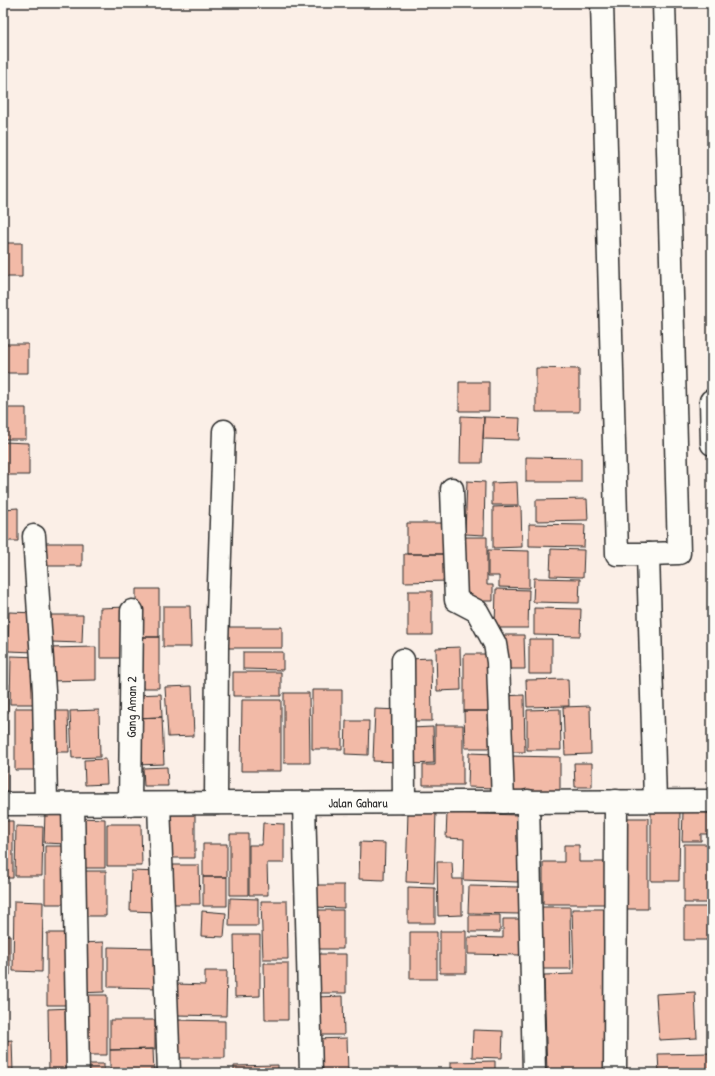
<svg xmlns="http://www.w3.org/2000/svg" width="715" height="1076" font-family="'Patrick Hand',sans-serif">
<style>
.building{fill:#f2baa7;stroke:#2b2b2b}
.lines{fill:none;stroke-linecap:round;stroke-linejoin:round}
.minor-casing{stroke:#2b2b2b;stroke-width:25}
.minor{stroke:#fdfcf7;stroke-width:22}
.labels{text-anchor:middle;stroke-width:3;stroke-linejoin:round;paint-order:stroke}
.street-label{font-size:13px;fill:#2b2b2b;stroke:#fdfcf7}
</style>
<rect width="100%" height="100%" fill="#fbefe7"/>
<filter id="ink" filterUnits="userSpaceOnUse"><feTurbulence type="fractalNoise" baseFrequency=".025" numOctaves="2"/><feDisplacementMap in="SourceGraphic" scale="8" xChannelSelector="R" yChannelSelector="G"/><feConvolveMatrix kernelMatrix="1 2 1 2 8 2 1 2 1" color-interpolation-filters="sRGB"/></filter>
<g filter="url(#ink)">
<path class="building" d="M3 243H22V277H3Z
M3 344H28V373H3Z
M536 368 579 369V412H536Z
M459 382H489V411H459Z
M3 408H26V439H3Z
M461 416 484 417 482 463H460Z
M484 417 520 418 519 440 483 439Z
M3 442 29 443V475H3Z
M526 457 581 458V482H526Z
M467 481 485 482 484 535 465 534Z
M517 482 518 505H492V483Z
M587 499 588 520 536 521V500Z
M521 506 522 547 493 548V507Z
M18 508V541H3V509Z
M407 523H446V554H407Z
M529 524 585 525 584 547 529 546Z
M458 537H487V585H493V601H461Z
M45 543H82V566H46Z
M551 549 584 550 583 577 550 576Z
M488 550 529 551V588L499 587V576H488Z
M404 554H448L449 581 404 582Z
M534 578 580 579 579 603 533 602Z
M136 589H159V637H136Z
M496 589 529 590 528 628H495Z
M408 591H432V635H408Z
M163 606H190L191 647H163Z
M127 607V658H100V608Z
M534 608 581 609 580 636 534 635Z
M9 612 37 613 35 652 8 651Z
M51 615H83L82 643 51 642Z
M224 627H282V648H224Z
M501 635H524L525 669H501Z
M136 637H159V688H135Z
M3 638H5V680H3Z
M529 639H552V674H529Z
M96 647V680L48 681V648Z
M460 647 461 690 437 691 436 648Z
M243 652H283V670L243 669Z
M464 654H494L495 711H464Z
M11 656 40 657V704H10Z
M431 658 432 721H410L409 659Z
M233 672H281V696H233Z
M568 679 569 706 527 707 526 680Z
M3 684H8V713H3Z
M192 686 194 736 168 737 165 687Z
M312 690H342V749H312Z
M284 693H309L310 763H284Z
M161 694 162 717 134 718 133 695Z
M524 695 525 752H503L502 696Z
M242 700H281V771H241Z
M590 706 591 754 565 755 563 707Z
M15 708H38V770H15Z
M375 709 401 710 399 762 373 761Z
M560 709 561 750H527V710Z
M99 710 100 757 72 758 70 711Z
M50 711H68L69 752H50Z
M464 711H495V748H465Z
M3 715H7V754H3Z
M162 717 164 764 136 765 134 718Z
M346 721H369L368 755 345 754Z
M435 725H463V785H423V765H435Z
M433 727 434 763 411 764 410 728Z
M469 753 495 754 494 788 468 787Z
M508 756 560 757V793H508Z
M3 757H7V797H3Z
M106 759 107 784 85 785 84 760Z
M574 763H592V787H575Z
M167 767 168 786H144L143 768Z
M166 809H195V858H166Z
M45 811 70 812 68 844 44 843Z
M408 811 436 812 434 883 406 882Z
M651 811H680L679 881H651Z
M683 812 711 813 710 834H701V841H682Z
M447 813 519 815 518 882 463 880 464 839 446 838Z
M78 818 105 819V868H77Z
M621 818H648V909H621Z
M3 821H13V878H3Z
M263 823 284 824V863H267L268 895H249V845H262Z
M107 824H141L142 866H107Z
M16 826 43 827 42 876H15Z
M230 834H248V895H230Z
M360 842 385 843 384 880 359 879Z
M203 844H227V877H203Z
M684 844H710V903H684Z
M564 845H579V862H605L606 904H543V862H564Z
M45 846H72V904H45Z
M437 862H452L453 879H462V915L438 916Z
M173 865H199L200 904H173Z
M81 871H106V916H81Z
M131 871 160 872 159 912 130 911Z
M203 877H227V906H203Z
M312 885H344V908L312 907Z
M469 886 519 887V914L468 913Z
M408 887 435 888V923H408Z
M230 898 258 899V926H229Z
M14 901 43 902 42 972 13 971Z
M261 901H287L288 959H263Z
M542 907H570L571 969H543Z
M684 907H711L710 940H684Z
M572 909H605L610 1073H547L544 975 574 974Z
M313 910H343V949H312Z
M202 911 226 913 224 937 201 936Z
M469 915H500V932H469Z
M503 919H521L520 955 468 954V937L503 938Z
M440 931H466V973H440Z
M410 932H437V979H410Z
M47 933H73V1005H47Z
M3 935H10V975H3Z
M234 935H260V996L235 997Z
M104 942V992L79 993V943Z
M108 947 161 948 160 988 108 987Z
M314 954H346V993H314Z
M264 963H288V1020H265Z
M205 971H227L226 1016 177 1015V984L205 985Z
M695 992 697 1038 659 1040 656 994Z
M81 995H107V1055H81Z
M343 996 344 1035H316V997Z
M73 1008 75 1073H49L48 1009Z
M110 1020H155V1049L110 1050Z
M175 1020 225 1021V1058H175Z
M473 1030 503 1031 502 1058 472 1057Z
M347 1038 348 1073H315L314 1039Z
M12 1040 13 1073H3V1041Z
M153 1049 154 1073H110V1050Z
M711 1053V1073H659L658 1054Z
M495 1061V1073H451V1062Z
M81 1064H104V1073H81Z
M278 1065V1073H234V1066Z"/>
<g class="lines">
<g class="minor-casing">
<g id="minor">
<path d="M602 3 617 554H648L655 801"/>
<path d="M711 401 712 444"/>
<path d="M452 489 456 600 477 611 495 644 498 662 503 802"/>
<path d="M34 536 44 691 46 804"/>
<path d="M648 554 679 553 664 3"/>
<path d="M403 660 404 802"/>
<path d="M528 801 534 1073"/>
<path d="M216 803 217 645 224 431"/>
<path d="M304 803 311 1073"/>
<path id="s1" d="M3 804 712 801"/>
<path d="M73 804 78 1073"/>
<path id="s2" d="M130 804 132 611"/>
<path d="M159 804 169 1073"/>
<path d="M615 1073 616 801"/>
</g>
</g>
<use href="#minor" class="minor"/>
</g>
</g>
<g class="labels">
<g class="street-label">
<text dy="5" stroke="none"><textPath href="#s2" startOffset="97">Gang Aman 2</textPath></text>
<text dy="5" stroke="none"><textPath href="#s1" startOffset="355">Jalan Gaharu</textPath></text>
</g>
</g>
<rect width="715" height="1076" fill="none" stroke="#fdfcf7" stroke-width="16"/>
<rect x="8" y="8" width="699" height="1060" fill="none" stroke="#2b2b2b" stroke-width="1.5" filter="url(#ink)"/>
</svg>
